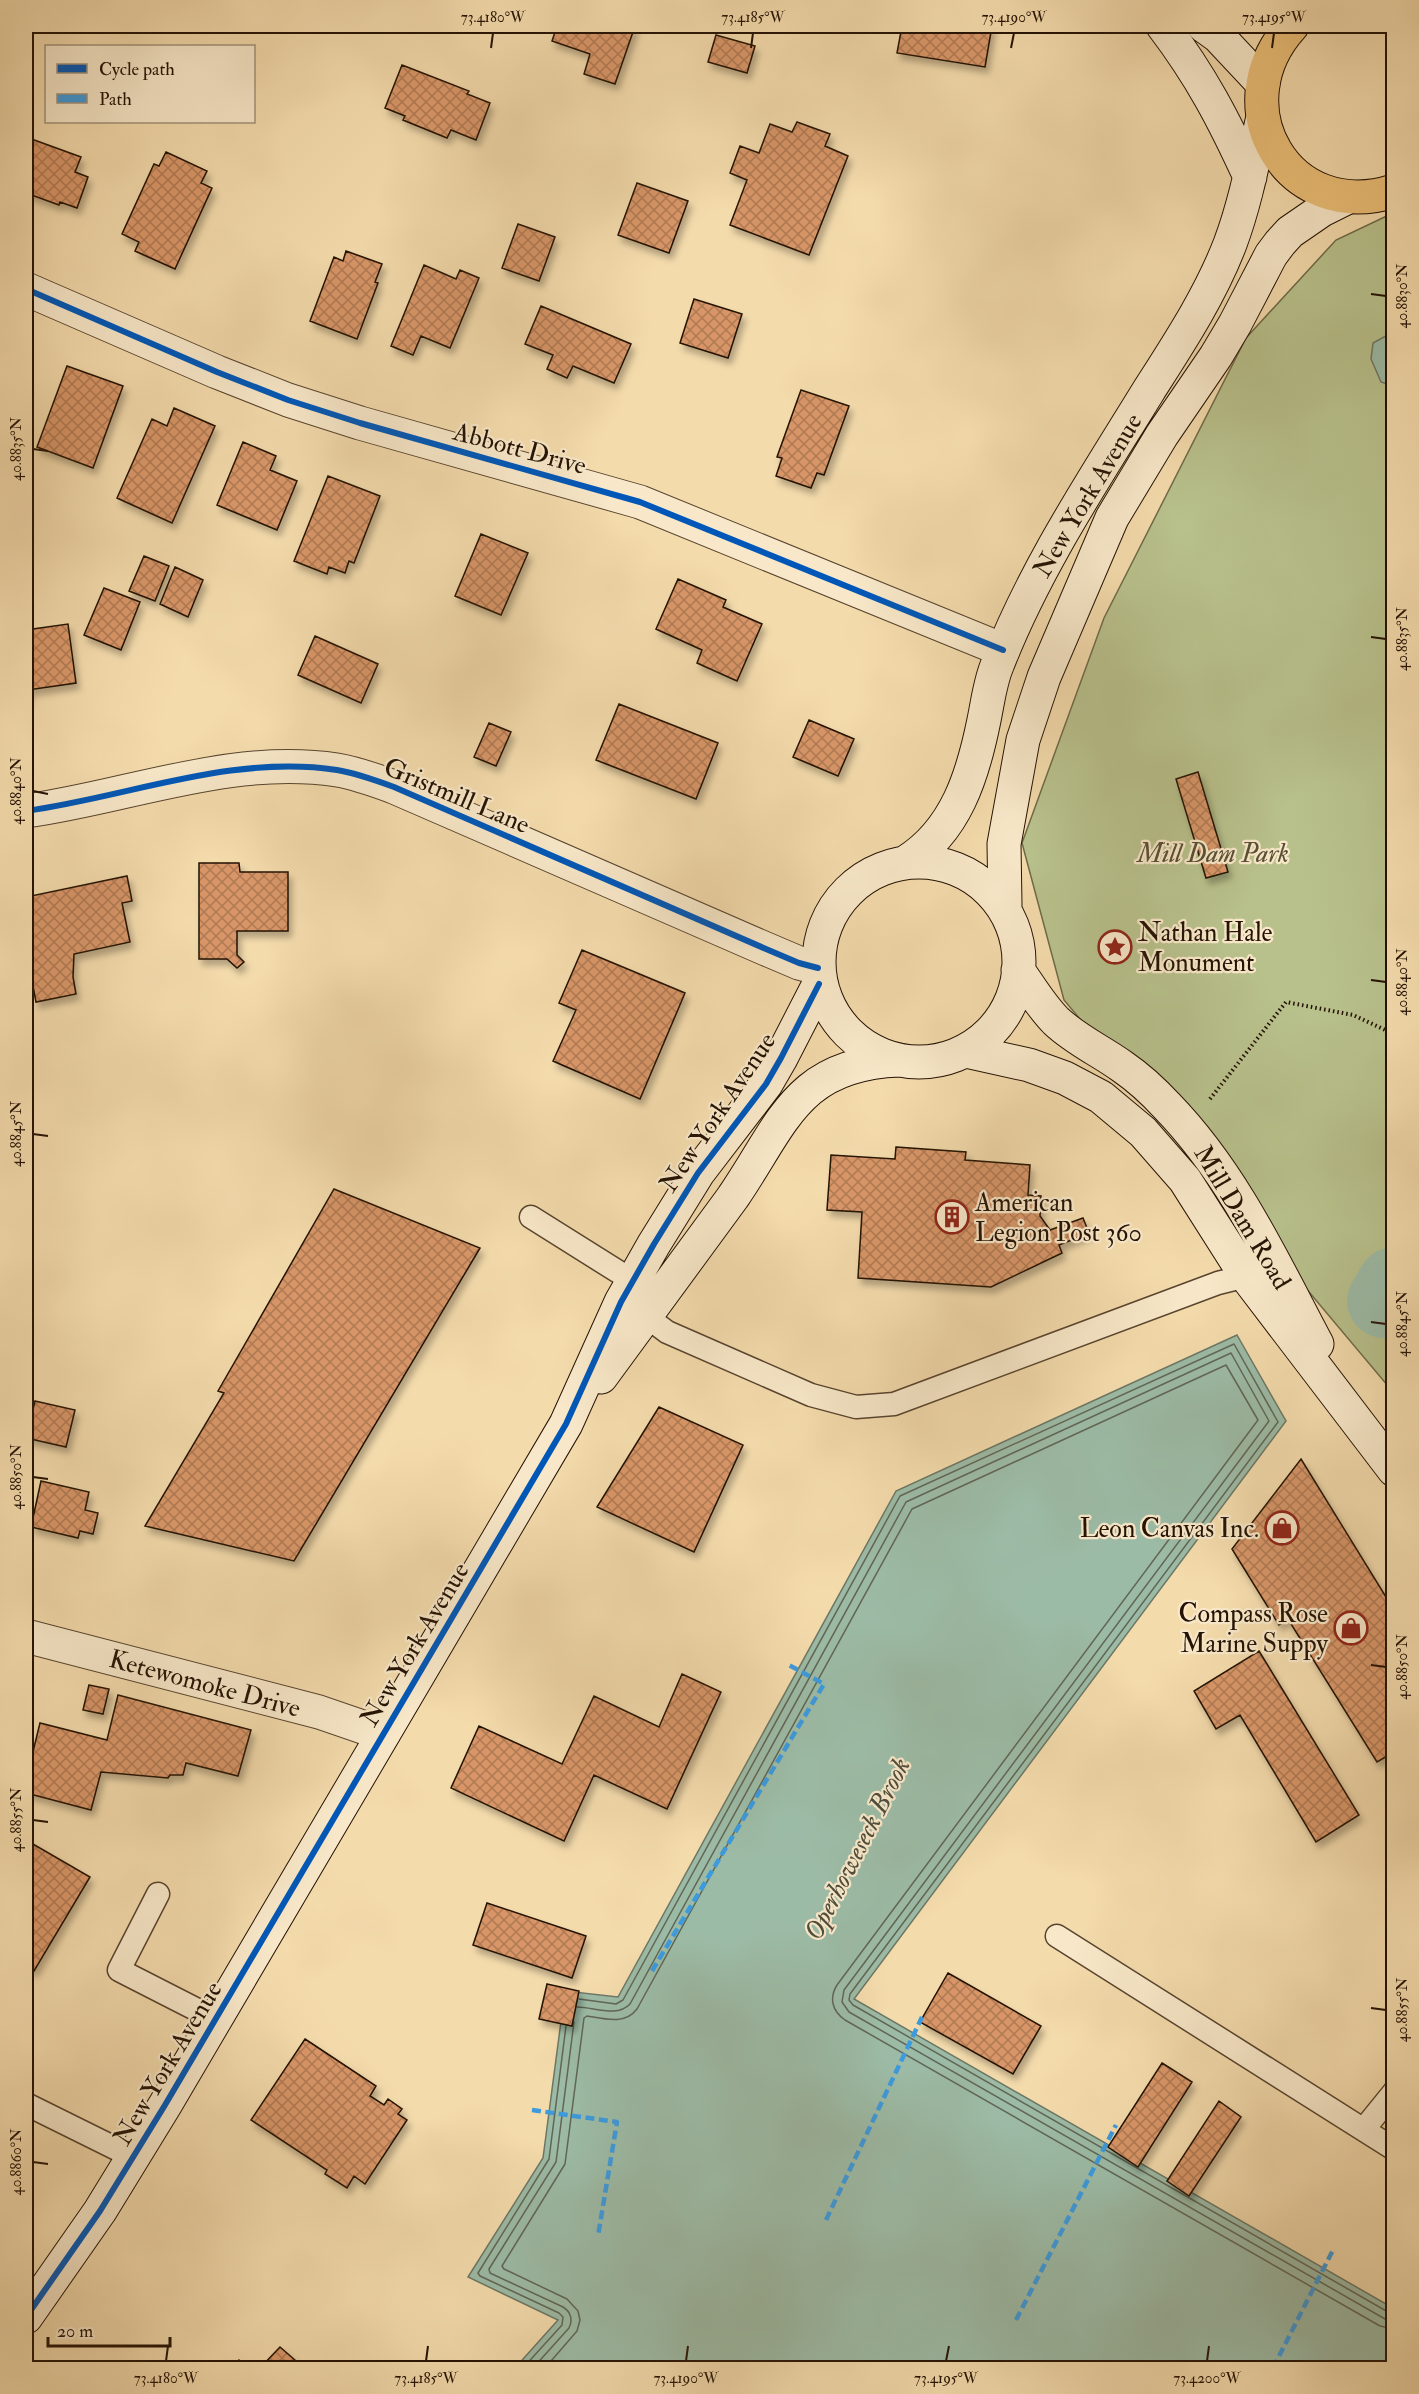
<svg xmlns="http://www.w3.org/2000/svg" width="1419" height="2394" font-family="'IM FELL Double Pica',serif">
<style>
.green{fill:#b8c18c;stroke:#6e6a48;stroke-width:1.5}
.water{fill:#9cbba6;stroke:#6c7765;stroke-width:1.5}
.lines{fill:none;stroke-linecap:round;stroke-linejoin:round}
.shore{stroke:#606655;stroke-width:1.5}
.river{stroke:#9cbba6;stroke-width:74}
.building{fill:url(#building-cross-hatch);stroke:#241204;stroke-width:1.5;filter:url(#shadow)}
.lane-casing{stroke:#58442e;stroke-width:25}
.street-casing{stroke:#58442e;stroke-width:35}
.secondary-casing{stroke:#241204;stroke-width:35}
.primary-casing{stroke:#241204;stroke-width:35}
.path{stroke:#241204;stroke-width:4;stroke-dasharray:1.5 3;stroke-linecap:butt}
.lane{stroke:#f8e8c9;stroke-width:22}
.street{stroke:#f8e8c9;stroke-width:33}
.secondary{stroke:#f8e8c9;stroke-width:33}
.primary{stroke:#eabe76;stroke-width:33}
.quiet{stroke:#3c9add;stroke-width:4.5;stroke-dasharray:9 4.5;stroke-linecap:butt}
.cycleway-casing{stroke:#f8e8c9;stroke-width:10}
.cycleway{stroke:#0057b8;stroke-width:6}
.ticks{fill:none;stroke:#241204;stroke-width:2}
.labels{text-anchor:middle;stroke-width:4.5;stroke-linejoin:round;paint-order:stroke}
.street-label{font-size:26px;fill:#241204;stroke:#f8e8c9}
.park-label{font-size:26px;font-style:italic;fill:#584f34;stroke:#f8e8c9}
.poi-label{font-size:26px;fill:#241204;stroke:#f8e8c9;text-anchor:start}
.water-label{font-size:27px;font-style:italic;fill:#4e4d3d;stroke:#f8e8c9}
.neatline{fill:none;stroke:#241204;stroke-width:2}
.ticks-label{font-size:15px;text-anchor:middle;fill:#241204}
</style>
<defs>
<pattern id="building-cross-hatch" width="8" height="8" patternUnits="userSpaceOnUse" patternTransform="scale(1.5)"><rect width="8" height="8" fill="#d89668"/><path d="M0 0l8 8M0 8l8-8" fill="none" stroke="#af7953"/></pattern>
<filter id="shadow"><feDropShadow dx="3.5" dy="6" stdDeviation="3" flood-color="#0004"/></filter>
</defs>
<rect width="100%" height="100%" fill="#f4dbac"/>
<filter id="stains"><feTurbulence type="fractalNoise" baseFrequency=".00333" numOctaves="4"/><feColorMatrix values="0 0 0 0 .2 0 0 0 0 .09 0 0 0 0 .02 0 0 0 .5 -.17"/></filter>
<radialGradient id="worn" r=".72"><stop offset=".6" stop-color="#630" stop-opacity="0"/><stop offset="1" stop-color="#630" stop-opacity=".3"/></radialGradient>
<path class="green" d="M1393 213V1392L1064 1000 1022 843 1104 618 1246 338 1336 240Z"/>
<path class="water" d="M1393 332V386L1381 382 1371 359 1373 343Z
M1237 1335 1286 1421 854 1999 1393 2308V2368H515L558 2320 468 2277 543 2158 565 1991 618 1997 896 1491Z"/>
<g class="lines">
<path class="shore" d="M579 1999 616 2004 623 2000 900 1496 1234 1344 1278 1422 850 1994 849 2000 853 2005 1388 2312 1394 2313
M577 2007C594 2007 617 2018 630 2004L906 1502 1231 1353 1269 1421 844 1990 842 2002 849 2012 1385 2319 1394 2320
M523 2368 562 2325 563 2317 559 2313 480 2276 478 2273 549 2159 566 2026
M533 2368 569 2328C573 2320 571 2312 563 2307L490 2273 489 2269 556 2162 574 2022
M545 2368 577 2331 580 2320 578 2311 567 2299 504 2269 502 2266 565 2164 584 2018 587 2016C605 2019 625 2025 637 2009L912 1509 1226 1365 1258 1420 837 1985C829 1998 832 2011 845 2020L1380 2326 1394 2329"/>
<path class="river" d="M1384 1301 1394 1284"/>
</g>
<path class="building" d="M557 26H635L615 84 584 74 590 54 552 41Z
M902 26 932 28V26H992L985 67 897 53Z
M716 35 755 46 747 73 708 62Z
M402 65 469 91 467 94 490 103 476 140 451 130 447 138 403 120 405 116 385 108Z
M797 122 830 134 825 146 848 156 809 255 730 225 747 180 730 173 740 146 759 153 770 124 792 132Z
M26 137 81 157 75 172 88 177 77 208 60 202 59 205 26 193Z
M166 152 207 171 201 183 212 188 175 269 135 251 139 242 122 234 154 164 159 166Z
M637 183 688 201 669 253 618 235Z
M518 224 555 237 539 281 502 268Z
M346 251 382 264 375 282 378 283 357 339 310 321 334 257 343 261Z
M424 265 456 279 460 270 479 278 450 348 421 336 413 355 391 346Z
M694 299 742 314 728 358 680 343Z
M541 306 631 344 614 383 573 366 567 378 547 369 553 355 525 344Z
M67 366 123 386 93 468 37 447Z
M801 390 849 406 824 475 817 473 811 488 776 476 782 458 777 457Z
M174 408 215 426 172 523 117 498 152 419 167 426Z
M243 442 276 456 270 470 297 481 277 530 217 505Z
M328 476 380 496 354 563 349 561 345 573 329 567 327 574 294 561Z
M481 534 528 553 501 615 455 596Z
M144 556 169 566 155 601 129 591Z
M175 567 203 580 188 617 160 604Z
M678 579 726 600 723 607 762 624 737 681 697 663 702 650 656 629Z
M104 588 140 602 121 650 84 635Z
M68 624 76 683 27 690 29 698H26V630Z
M315 636 378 664 361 703 298 675Z
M619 704 718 743 696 799 596 760Z
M809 720 854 739 838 776 793 757Z
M489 723 511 732 496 766 474 757Z
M1198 772 1228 872 1206 878 1176 779Z
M199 863H239L240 872H288V931H237V955L244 962 237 968 227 959H199Z
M127 876 132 901 122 903 130 942 74 954 73 977 76 994 36 1002 26 949V897Z
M582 950 685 993 640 1099 553 1061 576 1010 559 1003Z
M896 1147 966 1152 965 1160 1030 1165 1028 1195 1041 1196 1040 1216 1050 1230 1083 1218 1089 1233 1059 1245 1062 1253 991 1287 858 1278 862 1212 827 1210 831 1155 895 1159Z
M334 1189 480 1248 294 1561 145 1526 224 1393 218 1391Z
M35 1401 75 1410 66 1447 26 1438Z
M659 1407 743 1445 694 1552 597 1507Z
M1301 1459 1394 1610V1752L1377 1762 1288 1619 1279 1625 1232 1549Z
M41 1481 89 1492 85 1510 98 1513 93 1534 80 1531 78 1538 31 1527Z
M1259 1651 1359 1815 1316 1842 1240 1715 1216 1729 1194 1691Z
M682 1674 721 1692 667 1809 594 1775 564 1841 451 1788 479 1726 562 1764 594 1696 659 1727Z
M89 1685 109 1689 103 1714 83 1710Z
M118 1695 251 1730 238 1776 186 1763 183 1775H170L168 1778 101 1772 91 1810 26 1793V1780L40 1723 107 1740Z
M26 1840 90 1877 34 1971 26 1966Z
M487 1903 586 1936 572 1978 473 1945Z
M948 1973 1041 2026 1013 2074 920 2022Z
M547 1984 579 1991 572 2026 539 2019Z
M305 2039 376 2086 370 2096 384 2105 388 2099 402 2109 398 2114 407 2120 365 2184 354 2176 347 2188 325 2174 327 2170 251 2120Z
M1162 2063 1192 2082 1138 2167 1108 2147Z
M1219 2101 1241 2117 1189 2196 1167 2181Z
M280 2347 304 2368H260Z
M239 2360 249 2368H231Z"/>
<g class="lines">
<g class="lane-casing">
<path id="lane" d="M531 1217 633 1281
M647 1317 667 1332 811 1395 856 1407 894 1404 1218 1283 1246 1276
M158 1894 119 1970 215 2019
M1057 1936 1394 2149
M26 2104 133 2157
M1364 2129 1394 2092"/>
</g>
<g class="street-casing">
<path id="street" d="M26 289 217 372 288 400 360 423 640 502 1003 650
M26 811C128 797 231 754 337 770 356 773 375 780 394 787L766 949 799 963 818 968
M26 1636 319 1712 383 1734"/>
</g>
<g class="secondary-casing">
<path id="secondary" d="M1163 26C1201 76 1224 120 1250 177
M1204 26 1218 36 1263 84
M819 962a100 100 0 1 1 200 0a100 100 0 1 1-200 0Z
M906 862C956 831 973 775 984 720 988 701 990 681 998 663 1036 566 1095 478 1149 390 1179 343 1210 296 1230 244 1245 204 1253 162 1262 121
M1005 905 1004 844 1023 740 1044 677 1112 518 1162 435 1216 356 1235 324 1271 255 1280 243 1290 232 1322 210 1348 197
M1018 970C1030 987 1041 1006 1056 1021 1076 1040 1101 1051 1123 1067 1139 1078 1154 1092 1167 1106 1233 1174 1273 1261 1317 1344
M970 1052 1029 1065 1065 1078 1101 1097 1143 1132 1185 1180 1246 1276 1394 1470
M601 1377 733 1197C783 1124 796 1064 899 1060
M26 2317 100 2211 165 2105 566 1424 621 1302 654 1244 698 1173 766 1084 781 1058 819 984"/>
</g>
<g class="primary-casing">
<path id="primary" d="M1292 26C1219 106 1288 225 1394 191"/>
</g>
<path class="path" d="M1210 1099 1286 1002 1353 1015 1394 1034"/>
<use href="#lane" class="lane"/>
<use href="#street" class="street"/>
<use href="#secondary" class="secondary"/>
<use href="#primary" class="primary"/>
<path class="quiet" d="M652 1971 824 1684 787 1664
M532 2110 617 2122 598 2236
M826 2220 922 2017
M1016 2320 1116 2125
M1273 2368 1333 2250"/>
<g class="cycleway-casing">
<path id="cycleway" d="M26 289 217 372 288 400 360 423 640 502 1003 650
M26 811C128 797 231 754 337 770 356 773 375 780 394 787L766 949 799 963 818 968
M26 2317 100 2211 165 2105 566 1424 621 1302 654 1244 698 1173 766 1084 781 1058 819 984"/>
</g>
<use href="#cycleway" class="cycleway"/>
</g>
<path class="ticks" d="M491 48 493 33M751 48 753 33M1011 48 1014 33M1272 48 1274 33M1371 294 1386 296M33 449 48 451M1371 637 1386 639M33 791 48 794M1371 980 1386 982M33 1134 48 1136M1371 1322 1386 1324M33 1477 48 1479M1371 1665 1386 1667M33 1820 48 1822M1371 2008 1386 2010M33 2162 48 2164M166 2361 168 2346M426 2361 428 2346M686 2361 688 2346M946 2361 949 2346M1207 2361 1209 2346"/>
<defs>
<g id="sight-ring" transform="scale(1.725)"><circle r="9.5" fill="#f8e8c9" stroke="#8f2418" stroke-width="1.5"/><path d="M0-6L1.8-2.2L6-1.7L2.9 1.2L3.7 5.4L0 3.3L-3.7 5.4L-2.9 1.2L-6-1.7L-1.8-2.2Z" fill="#8f2418"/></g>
<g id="building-ring" transform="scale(1.725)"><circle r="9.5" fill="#f8e8c9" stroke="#8f2418" stroke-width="1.5"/><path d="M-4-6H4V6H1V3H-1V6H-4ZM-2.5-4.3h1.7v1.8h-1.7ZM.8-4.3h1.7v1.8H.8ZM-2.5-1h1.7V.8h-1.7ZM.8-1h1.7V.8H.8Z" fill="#8f2418"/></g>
<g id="shop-ring" transform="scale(1.725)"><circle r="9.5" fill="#f8e8c9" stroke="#8f2418" stroke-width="1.5"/><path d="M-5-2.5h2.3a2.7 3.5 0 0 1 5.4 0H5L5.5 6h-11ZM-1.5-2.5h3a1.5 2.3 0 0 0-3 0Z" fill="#8f2418"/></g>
</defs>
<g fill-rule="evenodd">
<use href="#sight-ring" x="1115" y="947"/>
<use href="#building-ring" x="952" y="1217"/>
<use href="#shop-ring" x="1282" y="1528"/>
<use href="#shop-ring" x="1351" y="1628"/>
</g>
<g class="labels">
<g class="street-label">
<text transform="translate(520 448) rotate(15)" y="9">Abbott Drive</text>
<text transform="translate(1087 495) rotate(-59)" y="9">New York Avenue</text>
<text transform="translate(457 795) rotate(23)" y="9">Gristmill Lane</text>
<text transform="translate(717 1112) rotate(-56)" y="9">New York Avenue</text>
<text transform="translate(1243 1217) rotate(59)" y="9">Mill Dam Road</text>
<text transform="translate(414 1644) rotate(-59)" y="9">New York Avenue</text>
<text transform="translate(205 1683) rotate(15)" y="9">Ketewomoke Drive</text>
<text transform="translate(167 2063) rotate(-59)" y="9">New York Avenue</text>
</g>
<g class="park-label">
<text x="1213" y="862">Mill Dam Park</text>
</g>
<g class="poi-label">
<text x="1138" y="941">Nathan Hale<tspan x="1138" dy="30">Monument</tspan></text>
<text x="975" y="1211">American<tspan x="975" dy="30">Legion Post 360</tspan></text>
<text x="1259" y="1537" text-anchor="end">Leon Canvas Inc.</text>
<text x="1328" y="1622" text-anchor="end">Compass Rose<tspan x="1328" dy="30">Marine Suppy</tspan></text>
</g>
<g class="water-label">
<text transform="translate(857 1849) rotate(-63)" y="9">Operhoweseck Brook</text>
</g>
</g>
<rect width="1419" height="2394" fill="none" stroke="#f4dbac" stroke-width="66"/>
<rect x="45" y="45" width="210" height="78" fill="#f8e8c9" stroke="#a3927a" stroke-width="1.5"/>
<rect x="57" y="64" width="30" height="9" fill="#0057b8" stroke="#a3927a" stroke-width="1.5"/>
<text x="99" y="75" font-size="18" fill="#241204">Cycle path</text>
<rect x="57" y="94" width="30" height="9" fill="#3c9add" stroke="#a3927a" stroke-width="1.5"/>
<text x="99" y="105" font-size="18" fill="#241204">Path</text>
<path d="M48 2337v9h122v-9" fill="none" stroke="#241204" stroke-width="3"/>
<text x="57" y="2337" font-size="18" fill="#241204" stroke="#f8e8c9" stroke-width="4.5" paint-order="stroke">20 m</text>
<rect x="33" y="33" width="1353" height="2328" class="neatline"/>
<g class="ticks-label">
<text x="493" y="22">73.4180°W</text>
<text x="753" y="22">73.4185°W</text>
<text x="1014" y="22">73.4190°W</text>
<text x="1274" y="22">73.4195°W</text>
<text transform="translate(1402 296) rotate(-90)" y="5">40.8830°N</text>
<text transform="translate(16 449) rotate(-90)" y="5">40.8835°N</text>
<text transform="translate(1402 639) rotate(-90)" y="5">40.8835°N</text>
<text transform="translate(16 791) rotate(-90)" y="5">40.8840°N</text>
<text transform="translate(1402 982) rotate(-90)" y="5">40.8840°N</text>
<text transform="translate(16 1134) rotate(-90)" y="5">40.8845°N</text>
<text transform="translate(1402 1324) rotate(-90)" y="5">40.8845°N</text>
<text transform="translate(16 1477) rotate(-90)" y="5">40.8850°N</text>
<text transform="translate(1402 1667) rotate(-90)" y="5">40.8850°N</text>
<text transform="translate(16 1820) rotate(-90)" y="5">40.8855°N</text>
<text transform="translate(1402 2010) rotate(-90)" y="5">40.8855°N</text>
<text transform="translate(16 2162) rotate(-90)" y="5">40.8860°N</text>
<text x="166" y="2383">73.4180°W</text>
<text x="426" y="2383">73.4185°W</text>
<text x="686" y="2383">73.4190°W</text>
<text x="946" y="2383">73.4195°W</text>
<text x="1207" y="2383">73.4200°W</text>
</g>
<rect width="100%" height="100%" filter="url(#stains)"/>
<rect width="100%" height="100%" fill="url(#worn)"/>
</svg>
